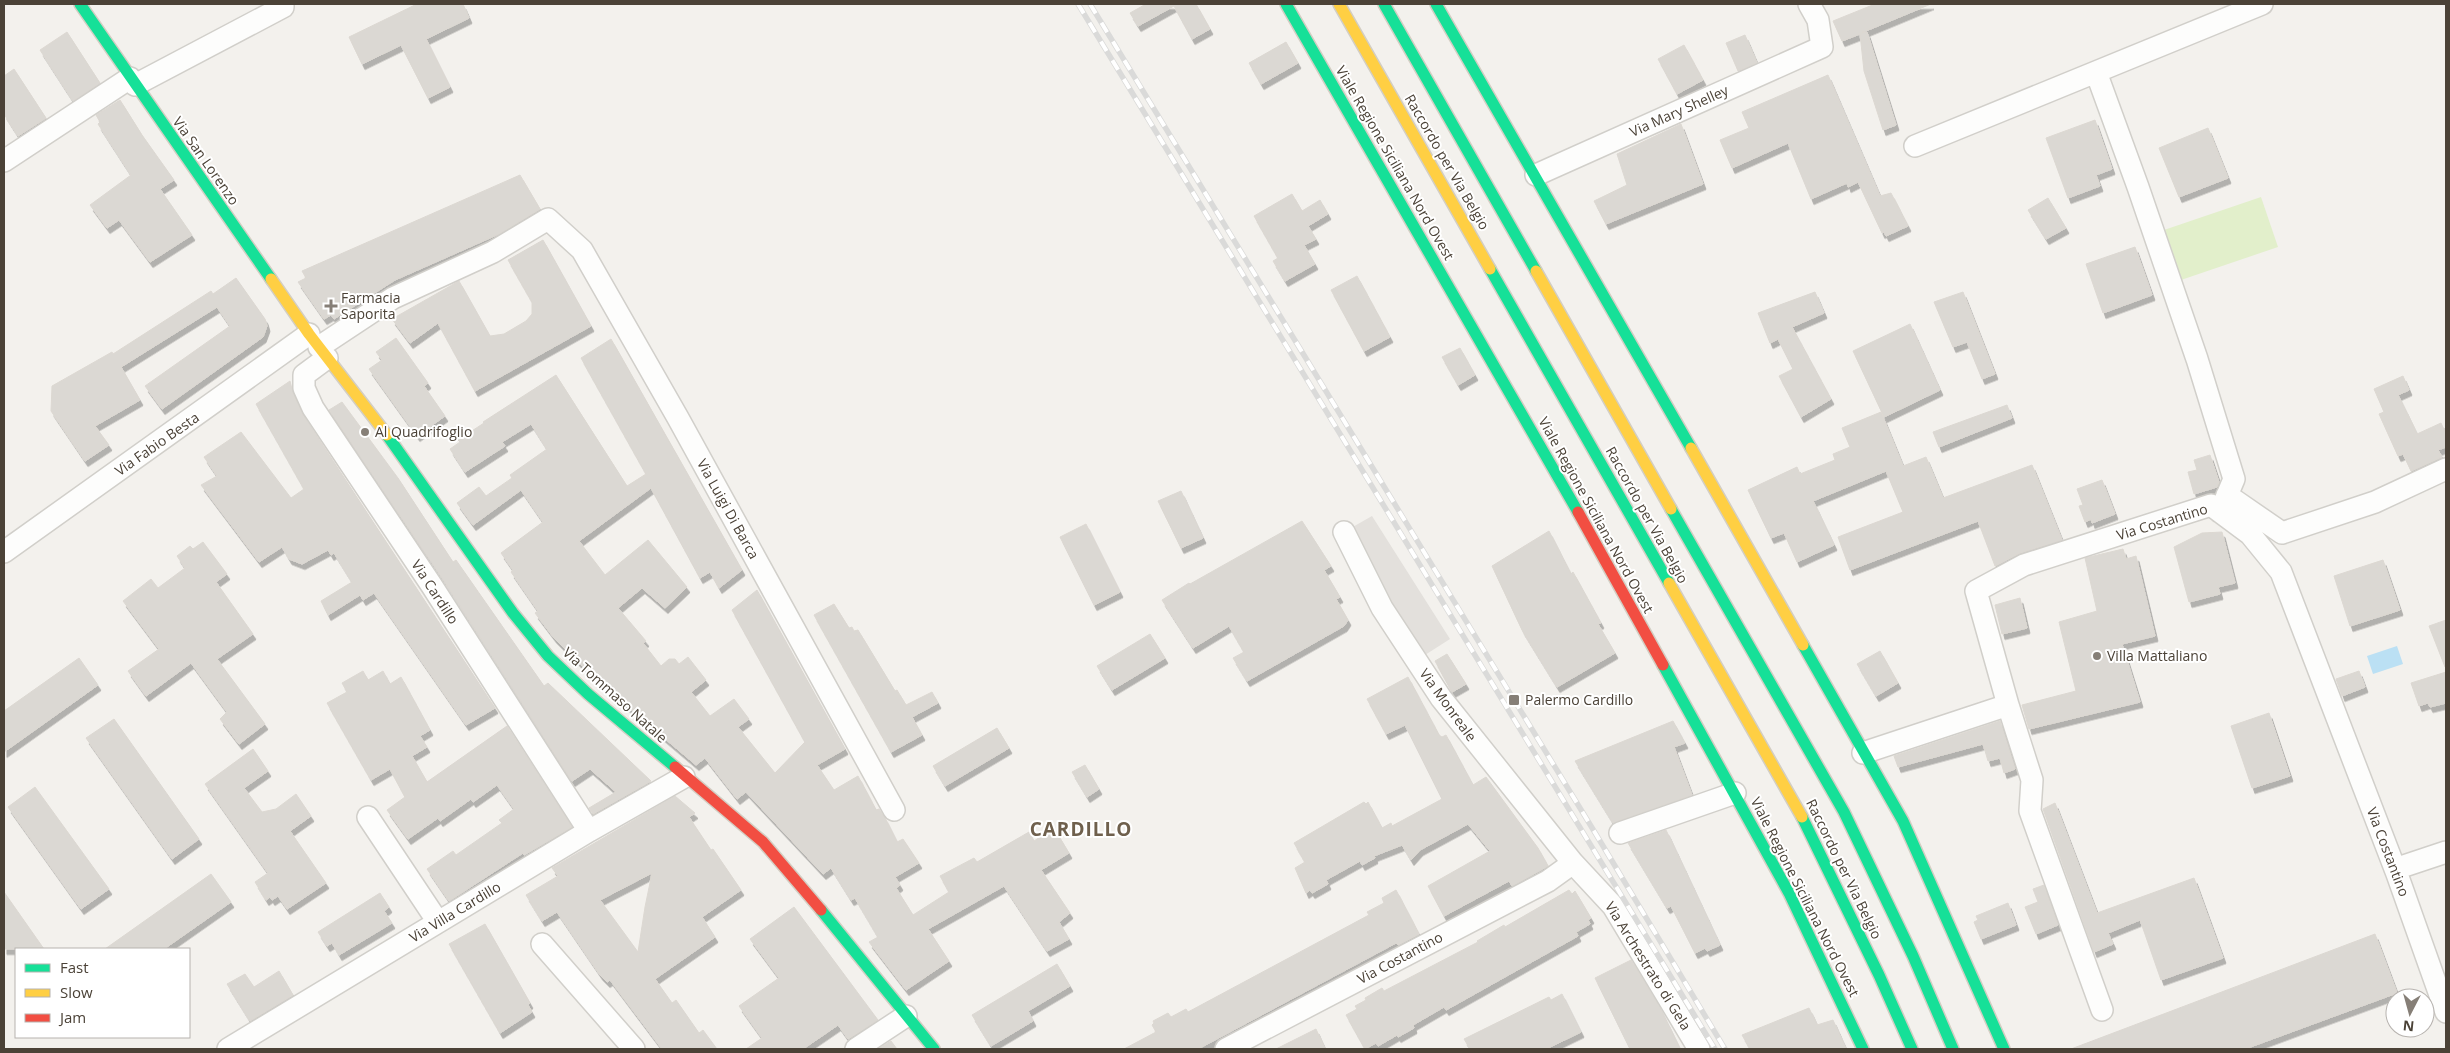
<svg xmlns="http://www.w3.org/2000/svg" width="2450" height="1053" font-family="'Open Sans',sans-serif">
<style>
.green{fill:#e2efcb}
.parking{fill:#e3e0dc}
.water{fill:#bbe0f4}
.building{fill:#dbd8d3;stroke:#dcd8d2;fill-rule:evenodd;filter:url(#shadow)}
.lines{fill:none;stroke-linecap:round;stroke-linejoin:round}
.street-casing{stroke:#d1cfca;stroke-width:24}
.fast-casing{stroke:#d3cec3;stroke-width:14}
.slow-casing{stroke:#d3cec3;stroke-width:14}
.jam-casing{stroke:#d3cec3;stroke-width:14}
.street{stroke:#fdfdfc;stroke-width:21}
.fast{stroke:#16e098;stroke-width:11}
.slow{stroke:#ffcf43;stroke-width:11}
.jam{stroke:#f24e42;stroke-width:11}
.rail-casing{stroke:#dadad9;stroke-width:5.5}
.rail{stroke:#fff;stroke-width:4;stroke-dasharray:11;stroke-linecap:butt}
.poi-dot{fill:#867f77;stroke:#fff;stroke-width:2}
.labels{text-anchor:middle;stroke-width:4;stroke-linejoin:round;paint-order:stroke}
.street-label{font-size:14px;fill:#4b4237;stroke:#fff}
.poi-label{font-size:14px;fill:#4b4237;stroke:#fff;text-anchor:start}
.district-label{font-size:19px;font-weight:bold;letter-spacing:1px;fill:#6f604d;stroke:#fff}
</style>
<defs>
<filter id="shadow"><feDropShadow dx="3" dy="5.5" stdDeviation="0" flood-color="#0004"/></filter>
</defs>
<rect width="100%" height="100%" fill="#f3f1ed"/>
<path class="green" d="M2261 197 2278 247 2181 280 2164 230Z"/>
<path class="parking" d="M1372 516 1450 639 1425 655 1412 634 1391 622 1344 532Z"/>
<path class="water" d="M2397 646 2403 664 2373 674 2367 656Z"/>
<path class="building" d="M417 4H463L469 18 426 39 450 87 428 98 401 45 362 64 349 37Z
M1146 4H1196L1210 29 1192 39 1174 6 1138 26 1130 13Z
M1875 4H1931L1861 33 1867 32 1896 125 1883 130 1864 71 1860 34 1842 41 1833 21Z
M67 32 100 83 73 101 40 50Z
M1745 35 1757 63 1738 71 1726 43Z
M1286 42 1298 63 1261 84 1249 63Z
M1684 45 1703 80 1677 94 1658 59Z
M14 69 46 118 18 136 4 114V76Z
M1828 75 1880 196 1891 193 1908 226 1886 236 1884 232 1882 233 1858 182 1848 187 1847 183 1811 199 1788 143 1732 168 1720 140 1749 128 1742 112Z
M120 100 142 135 174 180 160 189 192 235 150 262 119 220 107 228 90 205 131 175 98 124 100 122 96 115Z
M2095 120 2112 169 2096 175 2100 186 2068 198 2046 138Z
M1681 124 1703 184 1606 224 1594 201 1627 185 1617 154Z
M2208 128 2228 178 2179 197 2159 148Z
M520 175 540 209 499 234 395 280 334 319 331 315 324 319 298 282 306 278 302 271Z
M1292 194 1302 211 1320 200 1328 214 1308 226 1316 239 1304 245 1315 264 1285 281 1273 261 1278 258 1254 216Z
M2048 198 2066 228 2046 239 2028 210Z
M543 240 591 326 475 391 438 323 410 343 392 319 459 281 490 336 504 334 526 321 532 314V302L508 260Z
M2135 247 2152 295 2103 313 2086 264Z
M1357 276 1390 337 1364 351 1331 290Z
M236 278 265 319 267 326 263 337 162 409 145 386 230 326 217 307 121 367 140 400 95 426 109 445 85 461 51 411 52 386 112 352 113 354 211 291 213 294Z
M1815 292 1824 313 1792 327 1831 399 1801 417 1779 376 1793 369 1778 339 1770 343 1758 313Z
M1963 292 1995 374 1982 379 1967 342 1953 347 1934 302Z
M1910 324 1940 390 1884 417 1853 351Z
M396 338 428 383 424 386 445 416 417 436 369 369 382 360 376 352Z
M611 339 742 570 719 588 710 572 700 578 651 488 579 541 605 575 648 540 687 587 665 608 642 588 618 608 646 641 643 643 661 666 669 659H675L679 664 688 657 706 680 691 692 710 716 734 699 749 719 738 727 775 773 805 742 732 610 757 590 845 749 817 765 834 790 858 776 876 810 879 809 885 818 897 842 903 839 919 863 895 877 900 885 896 888 913 915 949 892 940 876 974 858 977 862 1029 832 1034 841 1054 828 1069 853 1041 870 1070 913 1059 922 1069 939 1047 951 1004 886 928 929 949 961 906 990 869 942 878 937 855 898 851 900 831 868 823 874 746 792 737 799 705 758 696 765 598 682 554 638 535 613 538 611 511 572 513 570 501 553 543 522 521 490 473 525 457 503 479 487 486 496 512 478 510 475 547 449 531 424 502 442 505 446 465 472 450 449 460 442 458 440 484 423 483 422 556 375 627 486 646 474 581 358Z
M1460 348 1475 375 1458 385 1442 357Z
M2403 376 2409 390 2398 395 2417 434 2441 423 2446 434V447L2438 450 2442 457 2411 471 2403 454 2398 456 2379 414 2384 412 2374 389Z
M290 381 293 393 303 415 495 708 466 725 374 593 363 600 360 595 328 615 321 601 352 582 334 553 331 555 328 550 302 564 289 559 282 547 259 562 201 485 217 476 204 457 241 432 291 498 304 489 256 404Z
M342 402 398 478 453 562 456 560 544 686 548 683 651 781 593 814 589 808 616 792 590 769 572 781 443 579 329 410Z
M2007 405 2012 418 1939 447 1933 432Z
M1881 412 1903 466 1926 457 1943 498 2032 465 2062 540 2020 553 1995 566 1978 521 1850 570 1838 537 1903 512 1886 471 1813 501 1834 545 1797 562 1784 533 1771 538 1748 490 1797 467 1800 474 1835 460 1833 454 1850 447 1842 428Z
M2210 455 2219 482 2217 487 2194 494 2188 472 2197 470 2194 460Z
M2102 480 2115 514 2092 523 2091 519 2085 522 2079 506 2083 505 2077 489Z
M1181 491 1203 538 1181 548 1158 501Z
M1302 521 1331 566 1324 570 1340 597 1336 599 1348 620 1344 626 1247 681 1233 658 1244 652 1229 626 1193 648 1162 600 1189 583 1190 584Z
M1086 524 1120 592 1094 605 1060 537Z
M1549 531 1571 574 1573 572 1601 623 1598 624 1615 653 1557 687 1522 630 1492 566Z
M2222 532 2235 583 2218 587 2220 594 2189 602 2174 547 2202 533Z
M203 542 227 574 216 582 253 634 217 659 265 724 239 744 220 719 227 712 191 663 146 696 128 671 159 649 123 601 151 579 158 588 185 568 177 556 190 546 193 549Z
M2123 549 2126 559 2136 556 2155 636 2122 644 2140 702 2029 729 2022 705 2076 691 2059 622 2097 611 2085 558Z
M2383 560 2400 610 2350 626 2334 576Z
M2020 598 2027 628 2002 634 1995 605Z
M834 604 849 628 852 627 854 631 858 630 895 691 897 690 906 705 932 692 938 703 912 717 922 735 891 752 814 615Z
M2446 620V667H2445L2429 626Z
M1150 634 1165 658 1112 690 1097 666Z
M1880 651 1898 683 1876 696 1857 664Z
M1447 654 1466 684 1452 692 1435 661Z
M79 658 98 685 4 752V711Z
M363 671 368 680 383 671 390 684 401 677 430 730 420 736 427 747 412 756 427 782 507 726 572 827 524 855 523 853 449 901 427 869 453 851 456 855 502 823 499 820 514 809 497 785 473 802 471 799 440 821 438 818 408 839 387 810 405 797 390 769 371 780 327 703 347 692 342 683Z
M2359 671 2365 687 2342 696 2336 679Z
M2446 672V703L2430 707 2428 703 2419 706 2411 683Z
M1408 677 1439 735 1442 737 1446 735 1473 785 1486 777 1538 848 1548 866 1512 886 1509 881 1444 916 1428 886 1490 851 1468 824 1420 850 1411 860 1402 845 1374 856 1375 858 1362 865 1360 861 1326 880 1328 884 1312 893 1310 890 1306 893 1295 868 1305 862 1294 843 1364 802 1366 804 1368 802 1382 828 1391 823 1392 826 1442 799 1405 725 1386 734 1367 699Z
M2269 713 2290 776 2252 788 2231 726Z
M114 719 199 839 172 859 86 738Z
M1673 721 1685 743 1674 747 1692 795 1613 823 1575 761Z
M2000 721 2015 769 2004 773 2000 758 1988 761 1983 744 1898 767 1894 756Z
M997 728 1009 748 945 786 933 766Z
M253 749 268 771 244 788 262 812 276 809 296 794 311 816 290 831 326 883 287 909 278 896 272 900 270 897 266 900 255 882 268 873 205 784Z
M1085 765 1099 789 1087 797 1072 772Z
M35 787 109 889 81 909 8 807Z
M675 796 695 813 689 817 711 850 713 849 741 890 702 917 715 937 655 979 672 1003 676 1000 699 1033 703 1030 717 1049H662L610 980 607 982 600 975 557 912 542 921 526 895 558 876 552 868ZM652 873 645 907 638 952 600 900Z
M2055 803 2097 913 2194 878 2223 958 2161 980 2140 920 2108 933 2113 944 2094 952 2043 809Z
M1666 830 1720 945 1707 951 1705 948 1695 953 1671 906 1667 908 1628 843Z
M211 874 231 902 164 949H105Z
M2044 885 2058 925 2036 934 2025 907 2038 902 2033 889Z
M1396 890 1419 934 1398 945 1396 943 1198 1049H1124L1156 1032 1152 1025 1154 1023 1153 1021 1168 1013 1171 1017 1186 1009 1188 1012 1369 915 1367 912 1384 903 1382 898Z
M1569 890 1572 894 1575 891 1591 918 1588 920 1590 924 1576 932 1578 936 1446 1010 1444 1007 1413 1025 1414 1028 1398 1037 1397 1035 1378 1046 1376 1043 1365 1049 1346 1015 1357 1009 1355 1006 1366 1000 1365 998 1382 988 1384 991 1478 942 1477 941 1504 925 1505 927Z
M4 892 44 949H4Z
M380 893 389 907 384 911 392 923 339 955 332 943 327 946 318 932Z
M2008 903 2016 925 1981 939 1974 922 1978 920 1976 916Z
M794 907 878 1020 848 1039 838 1025 803 1049H746L762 1038 739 1006 779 978 750 939Z
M485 924 530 1003 528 1005 532 1012 500 1033 449 944Z
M2375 934 2397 993 2245 1049H2071Z
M1631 960 1659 1006 1680 1049H1630L1595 978Z
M1057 964 1070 986 1028 1011 1033 1021 991 1046 972 1015Z
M279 971 293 995 250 1021 227 984 245 974 254 987Z
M1562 994 1581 1032 1546 1049H1470L1464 1039 1549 997 1551 1000Z
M1809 1008 1817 1025 1833 1020 1846 1049H1750L1742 1035Z
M1316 1029 1325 1049H1276Z
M891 1041 897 1049H878Z"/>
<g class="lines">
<g class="street-casing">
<path id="street" d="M2096 72 2138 187 2197 359 2234 479 2220 512
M135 85 283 7V4
M1915 146 2262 4
M4 161 130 78
M1536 175 1822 47 1818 20 1809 4
M319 347 393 298 493 252 548 219 582 250 678 418 894 810
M327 358 304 375V388L313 408 432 586 589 831
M2227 495 2282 533 2375 502 2446 469
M1344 532 1382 608 1441 698 1573 863 1613 906 1699 1049
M4 552 309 334
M2008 705 2032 780 2030 811 2102 1010
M1863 753 2008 705 1976 591 2024 565 2211 505 2250 534 2281 572 2397 874 2446 1012
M368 817 438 922
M1620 833 1735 793
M2395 869 2446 852
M542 944 634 1049
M228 1049 589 831 684 777
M856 1049 906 1016
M1226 1049 1548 881 1573 863"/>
</g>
<g class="fast-casing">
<path id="fast" d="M80 4 271 279
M1286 4 1578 512
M1384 4 1536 271
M1436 4 1691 448
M1490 269 1669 583
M387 435 513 613 548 656 588 694 675 767
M1671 509 1844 812 1913 956 1953 1049
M1803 645 1903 821 2004 1049
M1663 665 1789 893 1863 1049
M1802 817 1879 975 1912 1049
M821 910 934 1049"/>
</g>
<g class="slow-casing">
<path id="slow" d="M1339 4 1490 269
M1536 271 1671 509
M271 279 309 334 387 435
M1691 448 1803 645
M1669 583 1802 817"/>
</g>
<g class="jam-casing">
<path id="jam" d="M1578 512 1663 665
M675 767 763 842 821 910"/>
</g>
<use href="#street" class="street"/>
<use href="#fast" class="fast"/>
<use href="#slow" class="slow"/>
<use href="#jam" class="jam"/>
<g class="rail-casing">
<path id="rail" d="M1078 4 1715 1049
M1090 4 1594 831 1725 1049"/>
</g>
<use href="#rail" class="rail"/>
</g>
<g class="poi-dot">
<path d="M328.5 298.5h5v5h5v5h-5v5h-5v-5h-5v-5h5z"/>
<circle cx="365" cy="432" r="5"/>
<circle cx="2097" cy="656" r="5"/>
<rect x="1508" y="694" width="12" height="12" rx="2.5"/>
</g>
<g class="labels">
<g class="street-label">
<text transform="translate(1679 111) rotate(-24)" y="5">Via Mary Shelley</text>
<text transform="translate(206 161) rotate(55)" y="5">Via San Lorenzo</text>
<text transform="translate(1447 162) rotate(60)" y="5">Raccordo per Via Belgio</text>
<text transform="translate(1395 163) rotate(60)" y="5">Viale Regione Siciliana Nord Ovest</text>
<text transform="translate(157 444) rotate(-35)" y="5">Via Fabio Besta</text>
<text transform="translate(728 509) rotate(61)" y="5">Via Luigi Di Barca</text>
<text transform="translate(1596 515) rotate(61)" y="5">Viale Regione Siciliana Nord Ovest</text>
<text transform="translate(1647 515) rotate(61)" y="5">Raccordo per Via Belgio</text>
<text transform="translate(2162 522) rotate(-17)" y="5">Via Costantino</text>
<text transform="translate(435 592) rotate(57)" y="5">Via Cardillo</text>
<text transform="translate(615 695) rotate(42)" y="5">Via Tommaso Natale</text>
<text transform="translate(1448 705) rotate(54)" y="5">Via Monreale</text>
<text transform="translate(2388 852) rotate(69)" y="5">Via Costantino</text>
<text transform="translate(1844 869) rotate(64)" y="5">Raccordo per Via Belgio</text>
<text transform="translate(1805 897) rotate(63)" y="5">Viale Regione Siciliana Nord Ovest</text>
<text transform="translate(455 912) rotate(-31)" y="5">Via Villa Cardillo</text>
<text transform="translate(1400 958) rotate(-28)" y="5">Via Costantino</text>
<text transform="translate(1648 966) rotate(58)" y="5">Via Archestrato di Gela</text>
</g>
<g class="poi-label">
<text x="341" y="303">Farmacia<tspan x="341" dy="16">Saporita</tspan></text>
<text x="375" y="437">Al Quadrifoglio</text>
<text x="2107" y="661">Villa Mattaliano</text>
<text x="1525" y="705">Palermo Cardillo</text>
</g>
<g class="district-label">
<text x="1081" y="836">CARDILLO</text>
</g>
</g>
<rect width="2450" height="1053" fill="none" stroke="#4b4237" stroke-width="10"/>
<rect x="15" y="948" width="175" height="90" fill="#ffffff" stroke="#b7b3af"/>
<rect x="25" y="964" width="25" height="8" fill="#16e098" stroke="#b7b3af"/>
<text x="60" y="973" font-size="15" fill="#4b4237">Fast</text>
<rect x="25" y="989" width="25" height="8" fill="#ffcf43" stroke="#b7b3af"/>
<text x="60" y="998" font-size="15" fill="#4b4237">Slow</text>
<rect x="25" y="1014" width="25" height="8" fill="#f24e42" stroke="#b7b3af"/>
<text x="60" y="1023" font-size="15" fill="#4b4237">Jam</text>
<g transform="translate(2410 1013) rotate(186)"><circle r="24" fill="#ffffff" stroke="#b7b3af"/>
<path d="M0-4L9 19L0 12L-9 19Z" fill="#867f77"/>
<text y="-8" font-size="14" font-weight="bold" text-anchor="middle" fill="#4b4237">N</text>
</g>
</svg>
